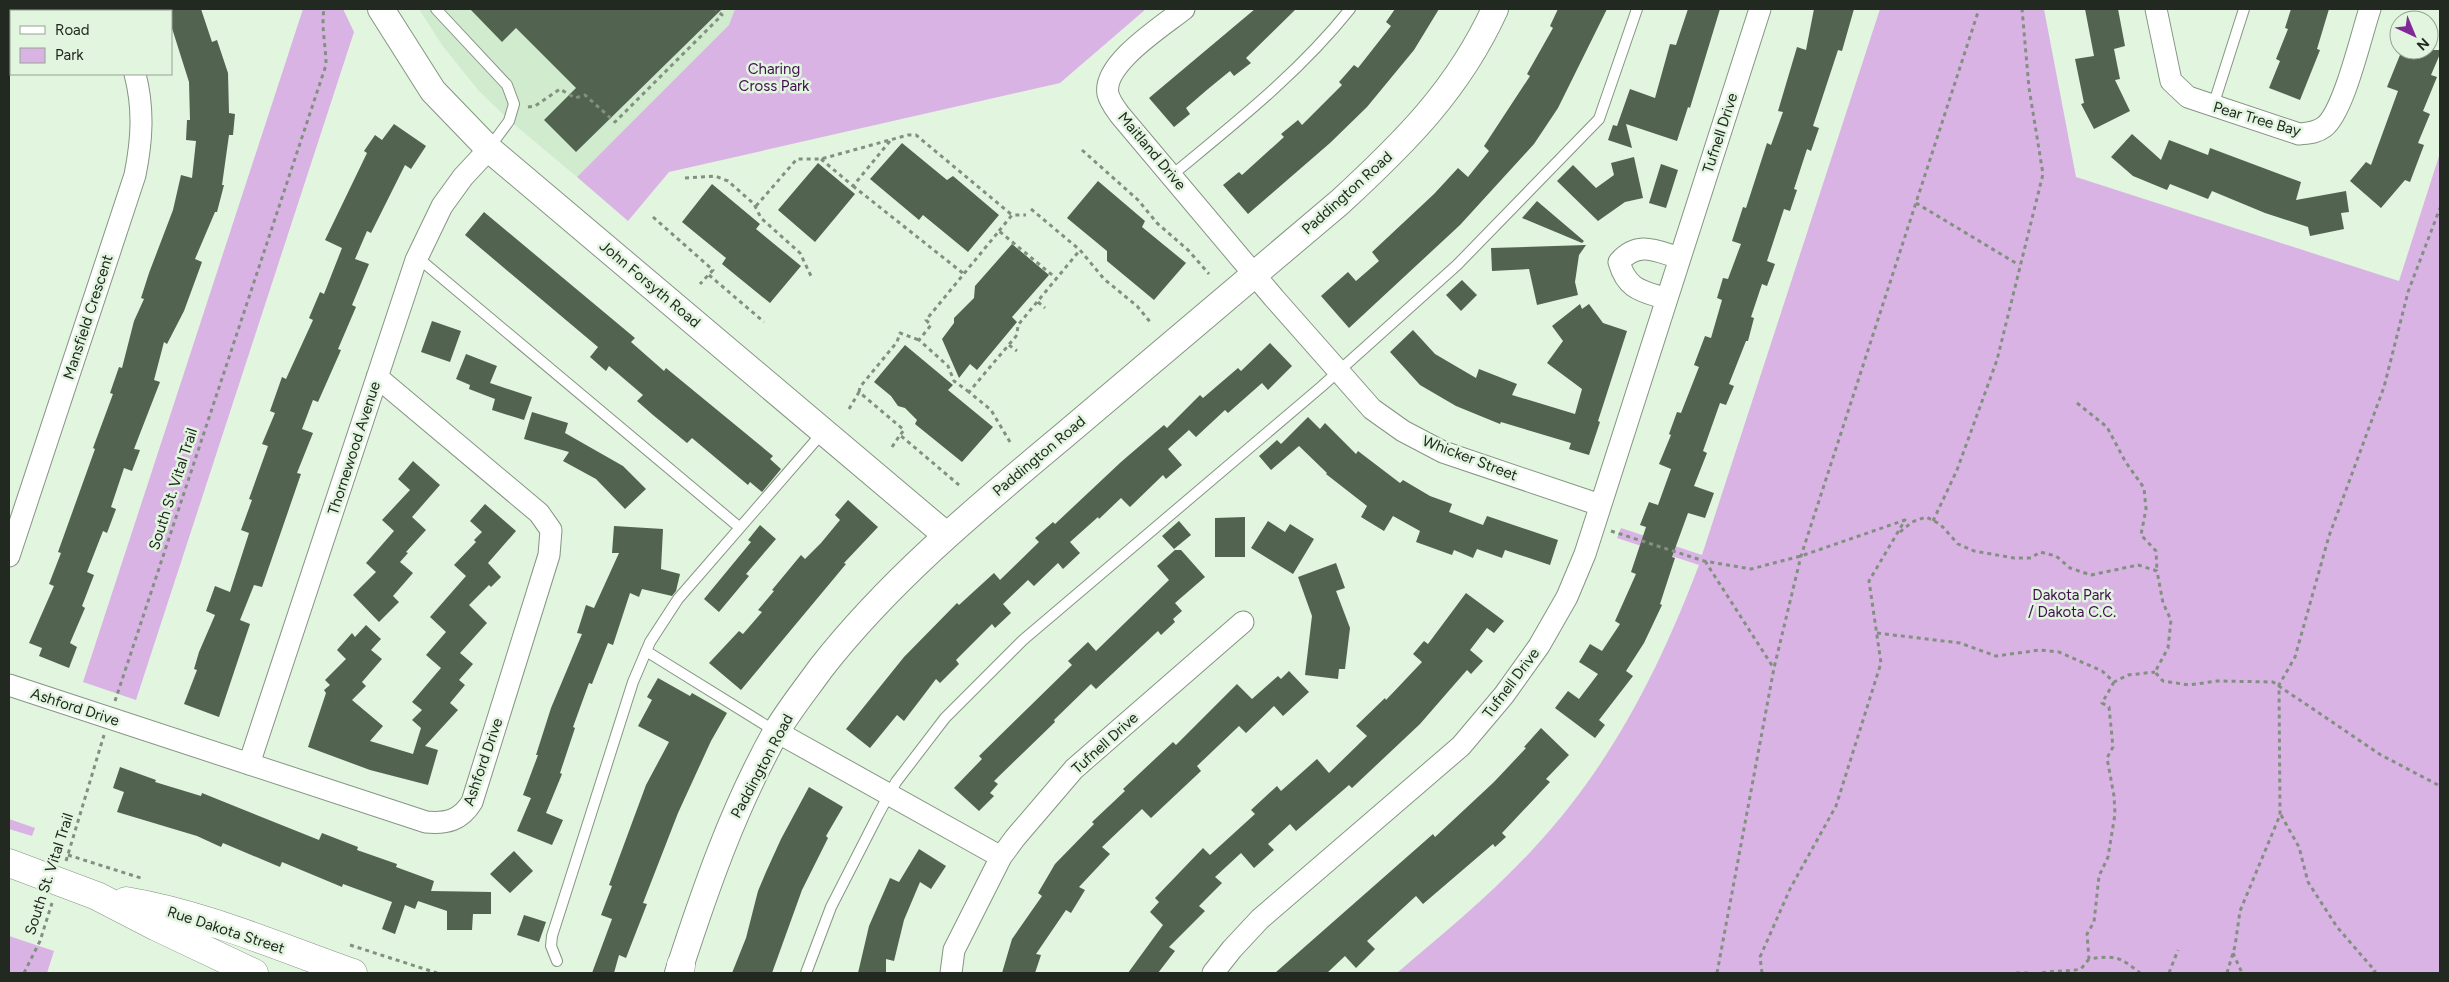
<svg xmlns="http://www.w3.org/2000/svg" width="2449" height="982" font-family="Figtree,sans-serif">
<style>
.built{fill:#d1ebcf}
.green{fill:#dab3e5}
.building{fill:#526350}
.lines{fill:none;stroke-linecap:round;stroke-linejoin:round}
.service-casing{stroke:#849682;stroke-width:12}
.minor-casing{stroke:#849682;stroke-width:23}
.tertiary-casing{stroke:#849682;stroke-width:28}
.secondary-casing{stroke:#849682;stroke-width:29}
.path{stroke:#829081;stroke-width:3;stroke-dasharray:4 4;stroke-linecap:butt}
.service{stroke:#fff;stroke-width:10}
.minor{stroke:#fff;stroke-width:21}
.tertiary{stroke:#fff;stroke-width:26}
.secondary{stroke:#fff;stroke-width:28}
.labels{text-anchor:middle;stroke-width:5;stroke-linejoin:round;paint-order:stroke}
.park-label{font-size:15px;fill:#430f50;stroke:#e1f5df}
.street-label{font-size:15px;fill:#222921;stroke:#e1f5df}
</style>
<rect width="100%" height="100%" fill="#e1f5df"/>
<path class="built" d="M419 9H735L730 25 577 177 509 120 479 91 442 45Z"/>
<path class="green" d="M303 9H343L354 32 136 700 83 682Z
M735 9H1146L1060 83 669 172 628 221 577 177 729 25Z
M1880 9H2044L2076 177 2399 281 2440 153V973H1397C1444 933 1492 894 1534 848 1611 765 1659 670 1699 565L1617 538 1621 528 1702 555Z
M9 819 35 828 32 836 9 829Z
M9 936 54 951 47 973H9Z"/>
<path class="building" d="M171 9H201L212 42 217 40 228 73 229 113 235 114 233 135H229L222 185H224L217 212H215L195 259 202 262 184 311 167 344 164 342 154 380 160 382 134 449 140 450 132 471 124 468 111 507 116 509 107 533 103 531 87 572 94 575 82 606 85 608 70 643 77 647 69 668 39 656 42 648 29 643 54 586 49 584 61 553 58 552 95 449 93 448 113 394 110 393 119 367 122 368 134 321 144 299 141 298 149 273 173 210 181 175 192 178 196 141 186 140 187 120H190L189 82 171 25Z
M470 9H722L576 152 544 120 576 88 516 28 502 42Z
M1255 9H1296L1246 58 1251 63 1234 76 1230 71 1208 89 1186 108 1190 114 1174 127 1149 98Z
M1395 9H1439L1414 50 1367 107 1330 143 1248 214 1223 185 1239 172 1242 175 1284 137 1281 134 1298 120 1302 125 1342 85 1339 82 1354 65 1358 68 1391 26 1386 22Z
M1558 9H1607L1558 108 1534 144 1460 225 1349 328 1321 296 1348 272 1356 281 1379 261 1372 252 1434 194 1458 168 1468 177 1489 151 1484 146 1530 76 1527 74 1553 28 1550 26Z
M1688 9H1720L1690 108 1688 107 1677 141 1626 124 1632 148 1608 140 1613 125 1617 126 1630 89 1655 98 1670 44 1676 45Z
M1814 9H1854L1842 51 1838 50 1813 126 1819 128 1811 151 1807 149 1794 189 1797 190 1790 211 1784 209 1767 261 1775 264 1767 286 1762 284 1751 317 1754 318 1748 341H1746L1729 384 1734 386 1726 405 1720 403 1703 451 1707 453 1694 486 1714 493 1705 518 1688 513 1672 557 1675 558 1660 604 1662 605 1644 643 1626 671 1633 676 1599 720 1605 725 1595 738 1555 708 1568 691 1579 699 1598 674 1579 662 1590 644 1602 651 1620 624 1615 621 1636 574 1631 572 1646 527 1640 525 1649 502 1658 505 1671 469 1659 464 1671 435 1669 434 1677 412 1681 413 1699 367 1694 365 1705 336 1711 338 1722 300 1717 298 1723 278 1728 279 1741 244 1732 241 1743 207 1746 208 1767 143 1771 145 1783 112 1778 111 1797 47 1806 50Z
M2085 9H2118L2125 46 2114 49 2120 79 2115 80 2130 111 2094 129 2081 104 2084 103 2075 59 2094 56Z
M2291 9H2329L2317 49 2320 50 2300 100 2269 88 2280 61 2276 59 2288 29 2285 28Z
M2402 50H2440V54L2431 75 2437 77 2423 111 2430 114 2418 143 2424 145 2410 182 2405 180 2381 208 2350 181 2366 162 2371 165 2398 91 2387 87Z
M394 124 426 146 411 169 405 165 371 233 367 231 355 259 369 264 352 305 356 307 338 349 341 350 318 402 313 400 302 429 313 433 297 473 301 474 262 587 254 585 240 620 250 624 219 717 184 704 197 670 194 669 199 652 215 615 206 611 215 586 230 592 249 533 241 530 252 500 249 499 268 446 262 444 275 413 270 411 282 377 286 379 313 320 309 318 320 292 324 294 342 248 325 240 367 153 364 151 375 135 382 140Z
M2132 134 2161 160 2169 140 2208 155 2210 148 2301 182 2296 200 2346 191 2349 212 2341 213 2344 229 2310 236 2308 227 2265 213 2212 191 2208 199 2170 184 2167 190 2133 176 2111 157Z
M902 143 947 180 953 176 999 215 968 252 923 215 919 220 870 179Z
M1634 157 1643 198 1625 202 1598 221 1557 181 1573 165 1596 188 1614 175 1611 163Z
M818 163 855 194 815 242 778 210Z
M1661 164 1678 170 1666 208 1649 203Z
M1098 181 1145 221 1142 227 1186 263 1154 300 1107 261V251L1067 218Z
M712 184 760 224 756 229 801 266 770 303 722 264 726 258 682 222Z
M1537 201 1584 241 1582 243 1522 218Z
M484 212 635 338 631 342 664 371 666 368 773 456 770 459 781 469 762 492 750 482 748 485 692 438 687 443 653 415 637 401 643 395 609 366 606 371 590 357 598 347 465 235Z
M1012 244 1049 275 1012 317 1017 322 977 370 970 364 959 378 942 339 954 323V318L974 298 975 286Z
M1586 245 1579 255 1575 282 1578 295 1537 305 1529 269 1492 271 1491 248Z
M1462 280 1477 295 1461 311 1446 295Z
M1580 304 1582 309 1589 304 1603 323 1627 331 1598 421 1600 422 1589 455 1569 449 1571 443 1501 422 1500 424 1456 406 1420 385 1390 352 1413 330 1435 354 1476 378 1479 369 1517 384 1512 395 1575 414 1582 389 1547 363 1563 341 1552 326Z
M432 321 461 331 450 362 421 352Z
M1270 343 1292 366 1268 390 1262 383 1228 413 1225 410 1196 437 1189 430 1168 449 1182 465 1166 479 1163 475 1130 507 1121 498 1099 519 1098 517 1070 542 1080 553 1063 569 1058 563 1034 586 1028 580 1003 604 1011 613 995 628 992 624 956 660 959 664 940 683 936 679 904 721 897 715 870 748 846 729 904 657 957 603 959 605 994 573 1000 580 1039 542 1035 538 1053 522 1055 524 1121 462 1164 425 1167 428 1200 395 1203 398 1238 368 1241 371Z
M905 345 953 385 948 390 993 427 962 462 915 424 917 420 905 408 898 406 891 396 874 382Z
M466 354 497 366 490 383 532 397 524 420 492 410 495 399 469 389 470 385 456 379Z
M532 412 568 423 565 433 623 466 646 489 625 509 596 479 563 461 569 452 524 439Z
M1308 417 1320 429 1325 423 1356 454 1358 451 1400 483 1403 480 1430 496 1452 504 1449 512 1483 525 1487 516 1558 540 1550 565 1505 550 1502 558 1477 549 1473 558 1454 550 1452 555 1416 542 1420 531 1393 516 1384 531 1361 517 1367 506 1326 474 1327 473 1299 446 1271 470 1259 456 1277 440 1281 444Z
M413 461 440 485 412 517 426 530 406 552 408 553 400 562 413 573 393 596 399 602 379 622 353 595 376 572 366 563 394 531 382 520 410 490 398 479Z
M848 500 878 527 844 563 846 564 741 690 709 663 739 631 743 634 762 612 758 610 774 591 772 590 801 555 805 559 821 543 840 520 835 515Z
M485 504 516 531 488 563 501 577 491 587 489 585 469 605 487 623 460 653 473 664 459 680 465 685 450 703 458 710 425 746 438 750 428 785 370 770 308 747 326 693 324 690 330 685 325 680 346 659 337 650 352 633 355 637 366 625 381 639 371 650 382 659 362 682 366 686 352 700 383 726 370 741 413 754 421 728 412 720 422 710 412 702 441 668 426 655 446 632 430 617 466 576 454 565 476 542 474 540 482 532 470 521Z
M1245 517V557H1215V518Z
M1179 521 1191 535 1174 549 1162 536Z
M1268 521 1285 532 1290 524 1314 539 1293 574 1251 548Z
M760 525 776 539 746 574 749 576 719 612 704 599 751 542 748 540Z
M614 526 663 529 661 569 680 574 676 591 672 596 642 589 639 597 630 593 613 645 608 643 592 684 589 683 573 727 575 728 560 773 562 774 546 813 563 820 552 845 517 831 531 798 523 795 538 755H536L551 708 582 634 577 633 586 605 594 608 619 553H612Z
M1175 550H1181L1205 577 1175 603 1182 611 1173 619 1175 622 1161 635 1158 631 1096 689 1091 684 1054 720 1055 722 994 781 998 784 990 793 994 796 979 811 954 788 982 759 979 756 1072 665 1068 661 1088 642 1096 651 1169 580 1157 566Z
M1336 563 1345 588 1336 591 1350 628 1345 669H1339L1338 679 1305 675 1312 616 1298 577Z
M1466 593 1504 621 1494 633 1487 628 1470 650 1483 661 1471 674 1467 670 1420 724 1352 788 1349 785 1296 831 1290 824 1268 844 1274 850 1254 868 1241 853 1215 877 1222 883 1199 906 1205 911 1169 947 1175 951 1158 973H1128L1163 925 1150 912 1159 902 1155 898 1203 848 1210 855 1255 814 1251 810 1277 786 1281 791 1317 759 1329 773 1367 736 1356 726 1385 698 1386 700 1422 662 1413 654 1424 641 1428 644Z
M1289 671 1309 692 1283 716 1274 706 1246 733 1239 726 1197 766 1201 771 1151 818 1142 809 1102 847 1110 854 1079 887 1085 890 1071 913 1066 910 1036 954 1041 955 1035 973H1002L1012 939 1042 896 1038 893 1055 864 1094 824 1092 822 1125 791 1123 789 1173 742 1176 745 1237 684 1252 699 1278 676 1281 679Z
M658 678 690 696 692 693 727 713 711 741 678 813 643 903 647 904 626 958 619 955 614 973H592L612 919 601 915 612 886 609 885 646 785 669 742 638 726 652 700 647 697Z
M1541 728 1569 755 1546 779 1550 782 1502 833 1506 837 1495 847 1493 844 1423 904 1416 896 1367 941 1375 949 1356 968 1345 956 1327 973H1275L1433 834 1435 837 1494 782 1526 748 1524 747Z
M120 767 156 780 155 782 201 796 202 793 319 840 322 833 358 847 357 850 397 864 396 867 434 881 431 891 491 892V914H473L472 930H447V911L418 901 415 909 405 905 395 934 382 929 392 902 343 884 342 887 282 862 280 867 223 843 221 847 197 836 117 812 124 792 113 788Z
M809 787 843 807 826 836 828 838 802 890 772 973H732L746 938 758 891 766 872 781 839Z
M919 849 946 866 931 889 920 882 904 920 894 961 886 959V973H858L869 926 890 878 899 882Z
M514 851 533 871 510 893 490 874Z
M524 915 546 922 539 942 517 935Z"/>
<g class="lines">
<g class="service-casing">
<path id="service" d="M436 9 507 85 514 104 509 121 489 148
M2213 106 2244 9
M1172 175C1235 123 1299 73 1350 9
M417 257 739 527
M646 651 775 731
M557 961 551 946 552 936 633 682 650 642 678 599 823 432
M806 973 831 907 878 815 896 782 945 718 1023 640 1321 387 1457 265 1599 119 1637 9"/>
</g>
<g class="minor-casing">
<path id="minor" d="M108 9 109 11
M1184 9C1163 26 1102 64 1108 94 1110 102 1115 108 1120 115L1274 298 1372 409 1403 431 1443 452 1600 505
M2156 9 2171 81 2188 97 2299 134C2308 133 2316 133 2324 127 2344 112 2361 35 2370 9
M1667 299C1642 291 1627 290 1619 262 1638 240 1656 251 1680 258
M9 556 135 175C142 140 144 109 135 74
M9 685 426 822C447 824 461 820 472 802L549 555 551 530 539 513 377 377
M777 732 1001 857
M249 764 416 260 442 206 463 177 489 149
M951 973 954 950 1001 857 1015 838 1074 769 1243 622
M1213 973 1232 949 1260 919 1461 746 1504 695 1539 646 1567 597 1585 554 1760 9"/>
</g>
<g class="tertiary-casing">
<path id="tertiary" d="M381 9 433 91 489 149 946 535
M678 973C705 890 733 809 776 732 789 710 806 689 821 668 890 580 976 509 1061 438 1154 359 1247 281 1340 202 1404 143 1458 90 1495 9"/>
</g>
<g class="secondary-casing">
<path id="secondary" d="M9 863 97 896 157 927 254 973
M126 901C204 914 279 947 353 973
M680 973 681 965"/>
</g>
<path class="path" d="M528 107 535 106 560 89 575 98 585 95 615 122 722 15 716 9
M1082 150 1138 200 1157 223 1189 251 1209 274
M821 159 853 186 890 141
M685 178 715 176 728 181 754 204 761 218 800 253 811 276
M853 186 964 274
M1916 203 2019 265
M756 206 797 159H821L908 135H916L1012 215
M1031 209 1080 250 1104 279 1137 306 1151 323
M653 217 713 270 700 284
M999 231 1012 215H1026
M709 275 764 322
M1038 302 1045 308
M1009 345 1017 351
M859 392 860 387 897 342 900 333 919 340
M969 392 954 381 948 366 919 340 931 325 926 320 999 231 1057 279
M2077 403 2107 427 2125 461 2144 488 2146 509 2141 535 2156 551 2157 571
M849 409 859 392 904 430 900 435
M1010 442 991 410 969 392 1017 335 1018 325 1080 250
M892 447 900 435 959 485
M1933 521 1957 470 1997 360 2043 174 2029 88 2022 9
M1611 531 1704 561 1751 569 1801 556 1905 520 1869 581 1881 663 1836 806 1790 889 1760 957 1762 973
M1900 532 1912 522 1926 517 1940 524 1958 544 1974 551 2014 558H2031L2040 552 2056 556 2070 568 2091 575 2138 565 2157 571 2163 603 2171 620 2168 648 2155 672 2163 681 2189 685 2217 681 2273 682 2381 755 2440 786
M1705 561 1773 667
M1877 633 1960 643 1996 656 2040 650 2059 652 2102 671 2114 682 2128 675 2155 672
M2114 682 2102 703 2109 707 2113 747 2107 758 2114 796 2115 814 2108 857 2099 876 2094 922 2087 934 2089 959C2116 955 2120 957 2140 973
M115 701 326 65C326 46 321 28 324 9
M2281 815 2299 847 2308 882 2337 927 2375 971 2373 973
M68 855 144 879
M66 861 104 735
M350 945 437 973
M2233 953 2242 973
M24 973 40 941 52 903
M1717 973 1774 668 1801 556 1979 9
M2016 973H2029
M2042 973C2055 970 2067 972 2081 969L2089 959
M2169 973 2178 950
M2227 973 2235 946 2240 911 2280 815 2279 685 2295 657 2329 536 2384 387 2408 292 2440 208"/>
<use href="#service" class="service"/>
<use href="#minor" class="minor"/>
<use href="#tertiary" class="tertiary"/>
<use href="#secondary" class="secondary"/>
</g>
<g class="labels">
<g class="park-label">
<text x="774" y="74">Charing<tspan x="774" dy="17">Cross Park</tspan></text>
<text x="2072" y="600">Dakota Park<tspan x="2072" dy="17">/ Dakota C.C.</tspan></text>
</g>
<g class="street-label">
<text transform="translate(2257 119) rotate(16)" y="5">Pear Tree Bay</text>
<text transform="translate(1720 133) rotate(-72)" y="5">Tufnell Drive</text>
<text transform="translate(1152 151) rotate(50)" y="5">Maitland Drive</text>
<text transform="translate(1347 193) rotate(-42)" y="5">Paddington Road</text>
<text transform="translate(650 284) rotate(40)" y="5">John Forsyth Road</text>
<text transform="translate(88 317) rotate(-72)" y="5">Mansfield Crescent</text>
<text transform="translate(354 448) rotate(-72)" y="5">Thornewood Avenue</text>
<text transform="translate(1039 456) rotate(-40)" y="5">Paddington Road</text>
<text transform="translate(1470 458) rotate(21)" y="5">Whicker Street</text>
<text transform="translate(173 489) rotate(-72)" y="5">South St. Vital Trail</text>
<text transform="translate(1511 683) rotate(-53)" y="5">Tufnell Drive</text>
<text transform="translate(75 707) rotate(18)" y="5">Ashford Drive</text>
<text transform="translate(1105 743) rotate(-42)" y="5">Tufnell Drive</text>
<text transform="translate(483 762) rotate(-71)" y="5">Ashford Drive</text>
<text transform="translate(762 766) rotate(-62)" y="5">Paddington Road</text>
<text transform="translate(49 874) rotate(-72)" y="5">South St. Vital Trail</text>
<text transform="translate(226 930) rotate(18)" y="5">Rue Dakota Street</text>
</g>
</g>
<rect width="2449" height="982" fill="none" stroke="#222921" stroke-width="20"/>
<rect x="10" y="10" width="162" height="65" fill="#e1f5df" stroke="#95a393"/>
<rect x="20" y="26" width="25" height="8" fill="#ffffff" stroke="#95a393"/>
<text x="55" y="35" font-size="15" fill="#222921">Road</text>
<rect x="20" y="48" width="25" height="15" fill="#dab3e5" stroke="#95a393"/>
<text x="55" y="60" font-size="15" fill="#222921">Park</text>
<g transform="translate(2414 35) rotate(136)"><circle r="24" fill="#e1f5df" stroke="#95a393"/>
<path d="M0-4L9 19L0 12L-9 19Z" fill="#812997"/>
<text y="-8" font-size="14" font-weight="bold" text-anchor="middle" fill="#222921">N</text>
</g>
</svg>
